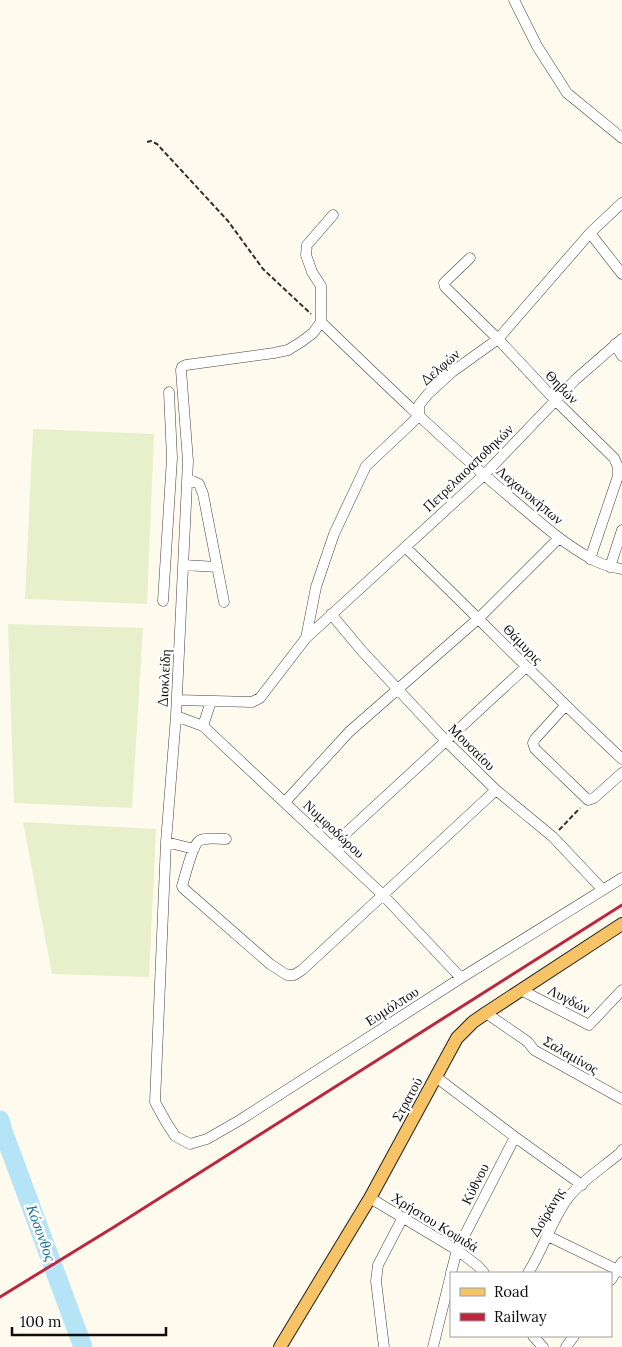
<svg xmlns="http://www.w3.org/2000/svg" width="622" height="1347" font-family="Lora,serif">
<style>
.pitch{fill:#e7f0ca}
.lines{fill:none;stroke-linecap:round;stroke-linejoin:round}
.river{stroke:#b4e4f5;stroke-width:19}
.minor-casing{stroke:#414141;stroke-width:11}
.major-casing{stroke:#1f1f1f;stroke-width:14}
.path{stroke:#303030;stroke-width:2;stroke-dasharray:5 2.5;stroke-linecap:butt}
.minor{stroke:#fff;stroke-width:10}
.major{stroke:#f6c467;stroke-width:12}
.rail{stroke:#bc273f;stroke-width:3}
.labels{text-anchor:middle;stroke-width:5;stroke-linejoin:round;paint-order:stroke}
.street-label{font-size:14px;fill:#0e0e0e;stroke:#fff}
.water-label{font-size:15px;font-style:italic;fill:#18729e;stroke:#fff}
</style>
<rect width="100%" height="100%" fill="#fffaee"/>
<path class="pitch" d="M33 429 154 434 147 604 25 599Z
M8 624 143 628 132 808 14 803Z
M23 822 156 829 149 977 52 974Z"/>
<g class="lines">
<path class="river" d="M0 1120 3 1131 83 1347"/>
<g class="minor-casing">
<path id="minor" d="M514 0 537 46 567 93 622 138
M333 215 307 245 306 255 312 272 321 286V322L313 333 301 342 288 350 274 353 186 365 182 367 181 370 188 461 176 716 166 842 155 1102 166 1122 175 1136 190 1144 207 1139 240 1120 461 978 622 878
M590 233 622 274
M470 258 447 280 444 283 445 287 498 339 556 401 614 458 618 467V476L590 559
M321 322C383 382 445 442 511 498 536 519 561 542 590 558 599 564 611 567 622 569
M615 344 622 356
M188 479 199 484 203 494 224 602
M405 547C478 617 548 690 622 759
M184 565 217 567
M610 567 622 530
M163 601 172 458 169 392
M331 614 362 651 446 741 496 790 553 837 603 890
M306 638 316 587 334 534 366 466 419 416V405L428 394 452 372 498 339 590 233 622 203
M177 700 252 702 260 698 306 638 484 475 575 380 622 339
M565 706 535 739 533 743 535 749 588 800 594 798 622 773
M176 716 203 726 383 895 461 978
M203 726 211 701
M285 802 349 732 479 618 559 538
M226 839C218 839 205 837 199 841 192 846 185 877 182 886L183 888 270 964 287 975H294L302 970 496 790
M166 842 194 849
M332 846 526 667
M521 990 589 1025 622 990
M486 1013 528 1042 534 1050 622 1099
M436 1077 515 1137 582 1185
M370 1198 457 1250 478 1266 484 1273
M548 1236 622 1272
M451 1273 457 1250 515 1137
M528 1273C543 1250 551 1221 568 1198 580 1182 605 1166 620 1153L622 1150
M611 1280 622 1262
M533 1336 543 1347
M384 1347 376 1281 378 1265 403 1217
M433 1347 451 1274
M566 1347 574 1336"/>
</g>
<g class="major-casing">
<path id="major" d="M280 1347 370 1198 457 1038 473 1022 486 1013 622 924"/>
</g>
<path class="path" d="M147 142 151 141 157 144 228 221 263 269 311 314
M559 830 580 808"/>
<use href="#minor" class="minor"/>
<use href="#major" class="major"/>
<path class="rail" d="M0 1297 114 1227 622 905"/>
</g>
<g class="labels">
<g class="street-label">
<text transform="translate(440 367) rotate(-41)" y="5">Δελφών</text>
<text transform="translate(562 387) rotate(46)" y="5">Θηβών</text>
<text transform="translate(468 468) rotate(-44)" y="5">Πετρελαιοαποθηκών</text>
<text transform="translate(530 495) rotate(40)" y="5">Λαχανοκήπων</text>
<text transform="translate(523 644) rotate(46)" y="5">Θάμυρις</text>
<text transform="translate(164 678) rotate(-87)" y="5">Διοκλείδη</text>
<text transform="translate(472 747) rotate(45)" y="5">Μουσαίου</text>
<text transform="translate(334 829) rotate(43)" y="5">Νυμφοδώρου</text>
<text transform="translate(569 999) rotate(27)" y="5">Λυγδών</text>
<text transform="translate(392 1006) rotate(-33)" y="5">Ευμόλπου</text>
<text transform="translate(571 1055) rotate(30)" y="5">Σαλαμίνος</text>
<text transform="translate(407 1099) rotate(-61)" y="5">Στρατού</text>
<text transform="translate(475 1184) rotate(-63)" y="5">Κύθνου</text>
<text transform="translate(547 1212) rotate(-59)" y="5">Δοϊράνης</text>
<text transform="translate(435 1222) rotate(32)" y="5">Χρήστου Κοψιδά</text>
</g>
<g class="water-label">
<text transform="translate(41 1233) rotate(70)" y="5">Κόσυνθος</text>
</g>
</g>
<rect x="450" y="1272" width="162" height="65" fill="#ffffff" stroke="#9f9f9f"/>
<rect x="460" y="1288" width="25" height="8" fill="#f6c467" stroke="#9f9f9f"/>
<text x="494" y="1297" font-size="15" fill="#0e0e0e">Road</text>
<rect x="460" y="1313" width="25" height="8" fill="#bc273f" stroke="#9f9f9f"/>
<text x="494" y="1322" font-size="15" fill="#0e0e0e">Railway</text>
<path d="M12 1327v8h154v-8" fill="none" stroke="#0e0e0e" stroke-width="2.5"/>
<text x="20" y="1327" font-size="15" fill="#0e0e0e" stroke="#ffffff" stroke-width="4" paint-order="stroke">100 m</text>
</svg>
